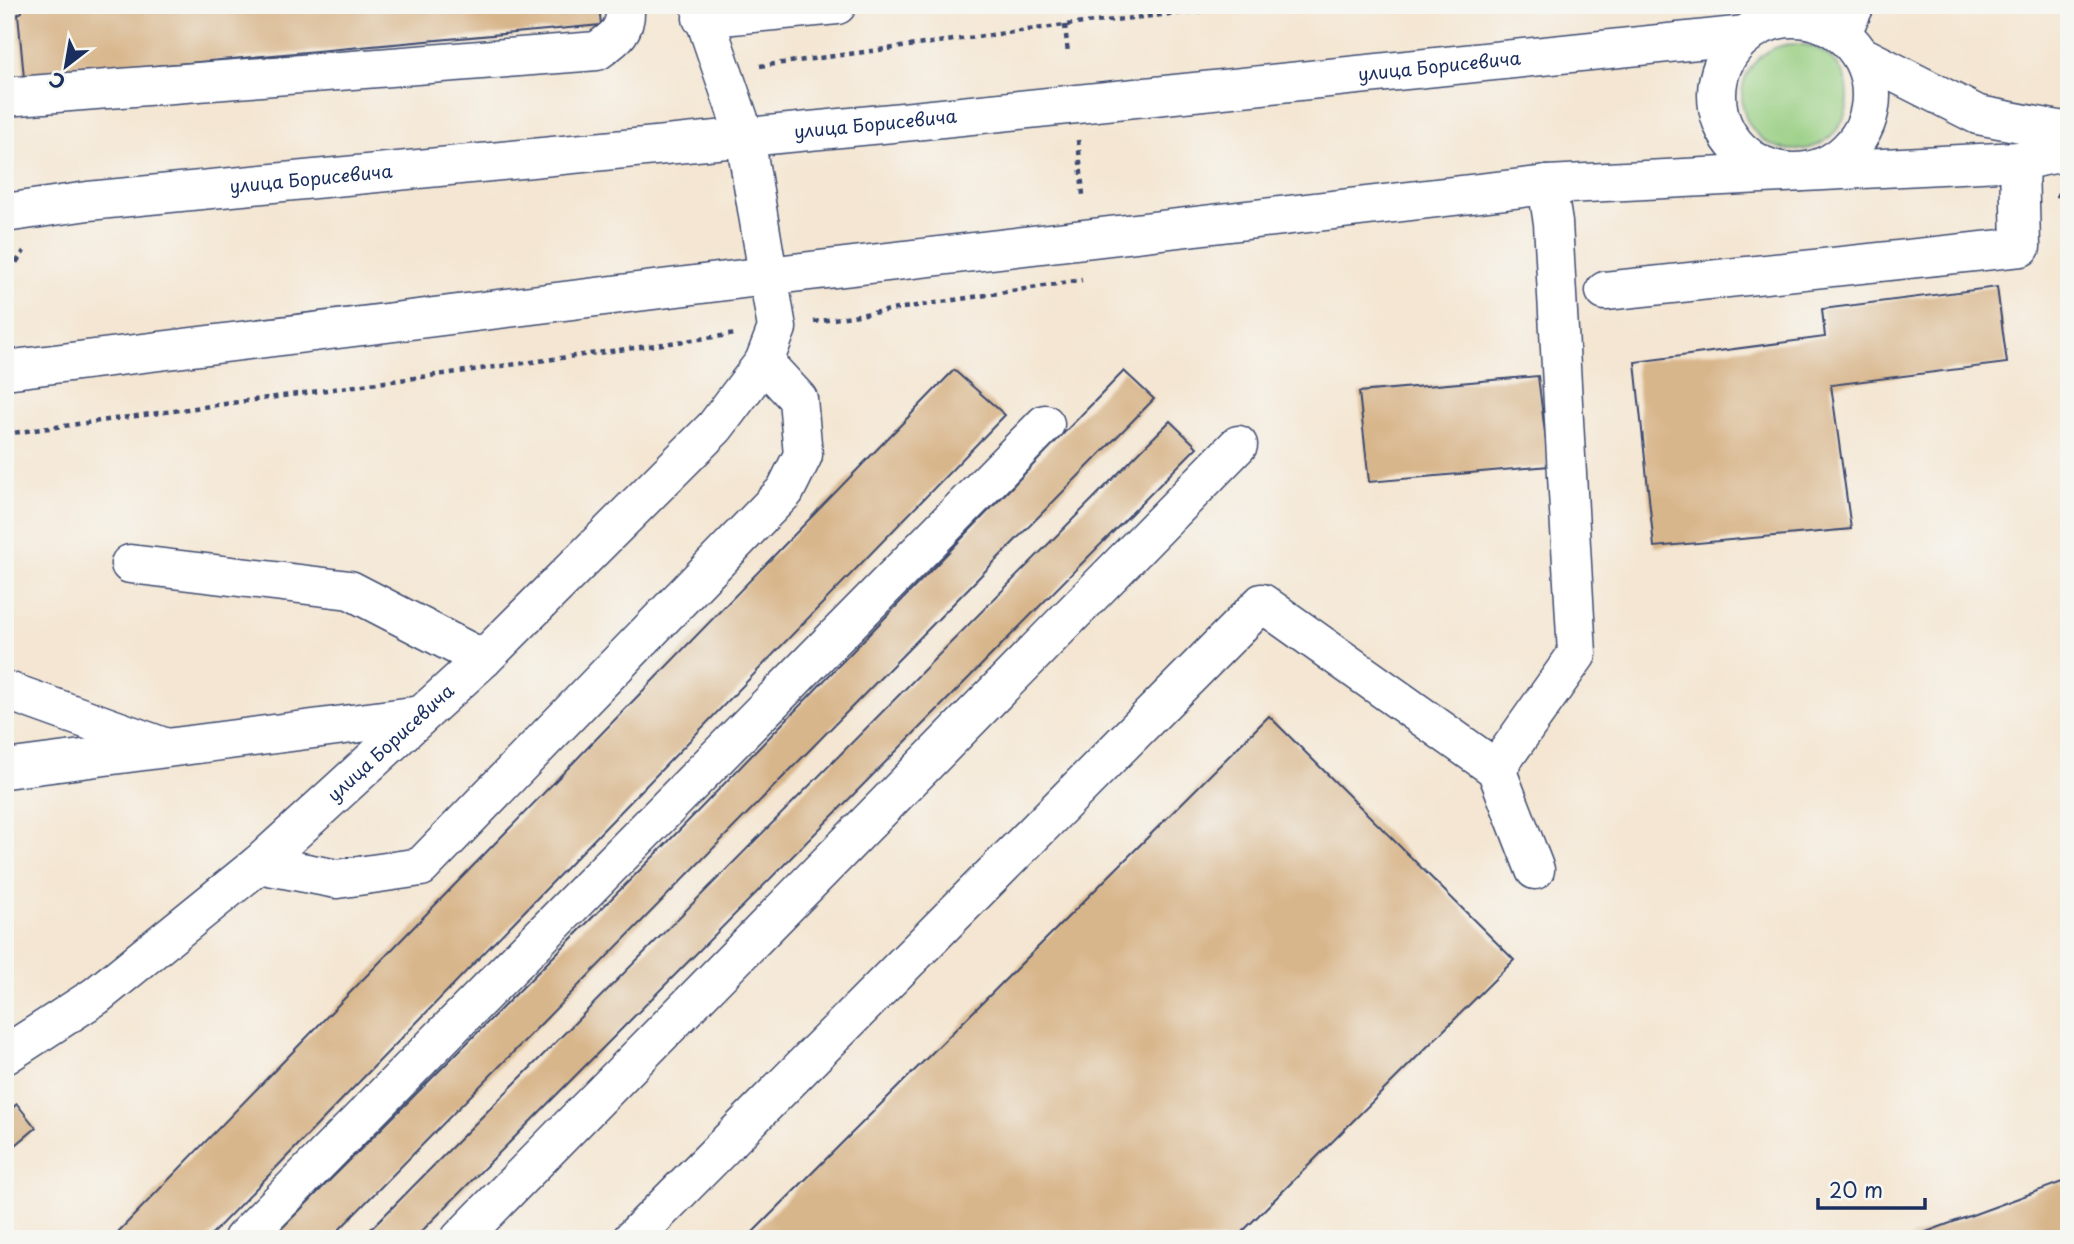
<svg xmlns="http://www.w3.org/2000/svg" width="2074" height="1244" font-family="'Playpen Sans',sans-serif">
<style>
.green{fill:#97ce81;stroke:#597e70;stroke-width:2}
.building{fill:#d8b68b}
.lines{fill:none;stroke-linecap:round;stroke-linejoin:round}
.minor-casing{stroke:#3c4a6f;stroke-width:41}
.path{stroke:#3c4a6f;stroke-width:4.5;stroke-dasharray:5 5;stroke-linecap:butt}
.minor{stroke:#fff;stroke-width:38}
.labels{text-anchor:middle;stroke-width:5;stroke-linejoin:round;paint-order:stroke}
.street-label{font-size:18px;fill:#1b2f5e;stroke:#f6f6f2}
</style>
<rect width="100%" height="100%" fill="#f6f6f2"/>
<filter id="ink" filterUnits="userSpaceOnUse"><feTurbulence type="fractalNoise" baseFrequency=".0143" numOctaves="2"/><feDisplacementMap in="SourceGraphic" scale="14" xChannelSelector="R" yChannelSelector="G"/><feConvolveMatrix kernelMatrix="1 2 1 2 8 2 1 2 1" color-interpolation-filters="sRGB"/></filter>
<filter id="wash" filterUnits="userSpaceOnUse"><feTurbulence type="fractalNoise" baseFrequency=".00686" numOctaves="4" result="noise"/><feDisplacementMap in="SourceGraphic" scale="28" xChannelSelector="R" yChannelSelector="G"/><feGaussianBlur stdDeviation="1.57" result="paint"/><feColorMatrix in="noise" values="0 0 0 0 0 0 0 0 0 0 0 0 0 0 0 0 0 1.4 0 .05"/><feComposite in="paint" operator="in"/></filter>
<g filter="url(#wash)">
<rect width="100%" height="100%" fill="#f4e6d2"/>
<path class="green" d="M1742 97a53 53 0 1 1 106 0a53 53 0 1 1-106 0Z"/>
<g id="blocks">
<path class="building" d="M22 5H599L601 25 24 78 18 14 22 12Z
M1997 287 2007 363 1831 385 1851 529 1654 547 1635 362 1825 337 1822 309Z
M954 370 1005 415 207 1239H123L117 1233Z
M1124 371 1154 399 330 1239H271L663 847Z
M1538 376 1549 466 1369 482 1359 392Z
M1170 421 1197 447 414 1239H361Z
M1269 716 1514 960 1235 1239H746Z
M17 1104 36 1128 5 1154V1114Z
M2062 1182 2069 1201V1239H1907Z"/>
</g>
</g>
<g filter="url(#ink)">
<use href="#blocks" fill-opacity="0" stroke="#3c4a6f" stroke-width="2"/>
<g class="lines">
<g class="minor-casing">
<g id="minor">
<path d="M702 18 837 5"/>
<circle cx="1794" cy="95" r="77"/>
<path d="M1841 34 1855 5"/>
<path d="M1860 55 1978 115 2069 132"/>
<path d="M5 97 597 51C616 38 627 30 625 5"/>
<path id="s1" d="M5 213 88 201 913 121 1746 35"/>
<path d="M1605 291 2021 247 2019 161"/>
<path d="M5 370 767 276 1547 185 2019 161 2069 151"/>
<path d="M130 564 350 590 483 659"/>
<path d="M5 690 161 746"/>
<path d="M5 769 421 715"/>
<path d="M1496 769 1577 654 1553 223 1547 185"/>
<path d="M259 864 337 879 421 867 785 491 803 455 798 399 764 362"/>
<path id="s2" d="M5 1055 96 996 259 864 483 659 715 427 764 362 777 328 745 137 700 5"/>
<path d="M243 1239 1045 424"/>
<path d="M460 1239 1238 445"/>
<path d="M632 1239 1262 603 1496 769 1535 870"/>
</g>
</g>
<path class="path" d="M1065 25 1068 54
M760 66 1065 25 1259 5
M1078 140 1083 195
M2056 195H2069
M5 279 24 251
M814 322 1082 280
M5 434 736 334"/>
<use href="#minor" class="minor"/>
</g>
</g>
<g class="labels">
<g class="street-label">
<text dy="6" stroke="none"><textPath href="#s1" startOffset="1442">улица Борисевича</textPath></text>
<text dy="6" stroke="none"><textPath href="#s1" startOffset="875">улица Борисевича</textPath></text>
<text dy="6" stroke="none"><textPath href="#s1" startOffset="308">улица Борисевича</textPath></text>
<text dy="6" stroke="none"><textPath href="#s2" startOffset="497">улица Борисевича</textPath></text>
</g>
</g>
<rect width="2074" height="1244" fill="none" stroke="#f6f6f2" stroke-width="28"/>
<g transform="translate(66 66) rotate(211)" stroke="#f6f6f2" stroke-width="5" paint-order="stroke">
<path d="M0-5L12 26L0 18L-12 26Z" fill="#1b2f5e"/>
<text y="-10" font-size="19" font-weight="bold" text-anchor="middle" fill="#1b2f5e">С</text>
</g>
<path d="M1818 1198v10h107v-10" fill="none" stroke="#1b2f5e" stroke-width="3.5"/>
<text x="1829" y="1198" font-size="21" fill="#1b2f5e" stroke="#f6f6f2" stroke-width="5" paint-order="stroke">20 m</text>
</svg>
